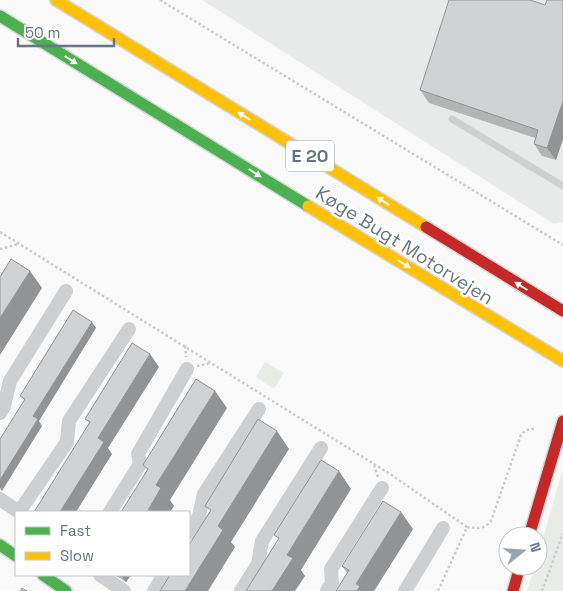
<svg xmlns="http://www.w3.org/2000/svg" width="563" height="591" font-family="'Space Grotesk',sans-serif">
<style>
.built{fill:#e8e9e9}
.green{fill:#e8ebe6}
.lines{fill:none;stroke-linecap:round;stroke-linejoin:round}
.fast-casing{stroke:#d5d6d7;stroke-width:14}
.slow-casing{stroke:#d5d6d7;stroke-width:14}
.jam-casing{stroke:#d5d6d7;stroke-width:14}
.path{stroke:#cbcccd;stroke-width:2.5;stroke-dasharray:2.5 2.5;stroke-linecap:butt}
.lane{stroke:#cecfd0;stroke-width:7}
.street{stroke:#cecfd0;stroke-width:14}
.fast{stroke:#4caf50;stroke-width:11}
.slow{stroke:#ffc107;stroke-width:11}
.jam{stroke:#c62828;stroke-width:11}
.wall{fill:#b3b5b5}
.shaded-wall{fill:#929394}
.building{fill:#d0d2d3;stroke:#929394}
.oneway{fill:#f6fbf6}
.labels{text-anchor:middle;stroke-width:5;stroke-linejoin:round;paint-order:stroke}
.shield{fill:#fff;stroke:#939fa8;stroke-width:1}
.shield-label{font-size:18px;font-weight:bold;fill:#657683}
.street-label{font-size:19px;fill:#657683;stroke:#fff}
</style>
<rect width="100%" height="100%" fill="#f9f9f9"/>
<path class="built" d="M202 0H563V222L554 224Z"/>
<path class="green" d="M265 362 284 373 274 389 256 377Z
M563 469V591H527L535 566H538V555Z"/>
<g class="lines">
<g class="fast-casing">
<path id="fast" d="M0 16 308 206
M0 545 16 556
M43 575 66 591"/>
</g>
<g class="slow-casing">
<path id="slow" d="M56 0 426 227
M308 206 563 361"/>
</g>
<g class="jam-casing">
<path id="jam" d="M426 227 563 311
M529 536 563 421
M513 591 520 566"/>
</g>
<path class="path" d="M160 0 563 245
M0 232 390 474 467 527 438 591
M0 249 18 244
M185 346 186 357
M197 366 211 363
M374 465 378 477
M467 527C478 528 483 530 491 521L521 435 526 430 534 429
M542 591 563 533"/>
<path class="lane" d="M452 119 563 186"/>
<path class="street" d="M0 413 4 406 10 381 66 291
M0 499 19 512 67 442 69 421 129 329
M110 512 140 464 138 454 187 369
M189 533 199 516 204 494 259 409
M100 575 124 591
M154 591 164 575
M241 591 258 564 262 541 321 448
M327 591 332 583 331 569 382 488
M405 591 443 528"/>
<use href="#fast" class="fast"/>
<use href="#slow" class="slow"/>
<use href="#jam" class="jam"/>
</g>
<path class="wall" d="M563 0V139L556 160 542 156 534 144 535 138 429 103 420 90 545 5Z
M413 529 374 591H336L347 573 342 566Z
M115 575H131L126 582Z"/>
<path class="shaded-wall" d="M563 101V139L556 160 547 148Z
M30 271 42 288 0 355V318Z
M92 322 96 328 39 421 42 426 2 491 0 488V480L33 416Z
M150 354 159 367 108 448 112 454 76 512H60L98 438Z
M215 391 227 408 170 500 174 506 170 512H147L156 485Z
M277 431 289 449 231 542 235 547 208 591H185L218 526Z
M339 471 351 489 301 570 305 576 295 591H272L287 555Z
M401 512 413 529 374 591H357L356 584Z
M121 575H131L126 582Z"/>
<path class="building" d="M449 0H530L545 5 547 0H563V101L547 148 534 144 538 130 420 90Z
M11 259 30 271 0 318V277Z
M73 310 92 322 33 416 38 419 0 480V439L25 399 20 396Z
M132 343 150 354 98 438 104 442 60 512H34L90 422 85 419Z
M196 379 215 391 156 485 161 488 147 512H121L148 469 143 465Z
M258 419 277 431 218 526 223 530 185 591H160L170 575H189V545L211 510 205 506Z
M321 460 339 471 287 555 293 558 272 591H246L279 538 274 535Z
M383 501 401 512 356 584 360 586 357 591H336L349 570 342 566Z
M22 588 27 591H20Z"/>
<defs><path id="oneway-solid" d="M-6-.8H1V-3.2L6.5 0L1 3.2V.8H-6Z" transform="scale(1.25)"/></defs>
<g class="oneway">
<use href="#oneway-solid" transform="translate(71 60) rotate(32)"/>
<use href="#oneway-solid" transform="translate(244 116) rotate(-148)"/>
<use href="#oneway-solid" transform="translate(255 173) rotate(32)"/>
<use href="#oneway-solid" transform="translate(383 201) rotate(-148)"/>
<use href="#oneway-solid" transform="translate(404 264) rotate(32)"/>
<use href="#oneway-solid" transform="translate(521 286) rotate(-148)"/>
</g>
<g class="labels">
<rect class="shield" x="286" y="140.5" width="48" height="31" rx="4"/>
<g class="shield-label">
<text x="310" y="162">E 20</text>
</g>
<g class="street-label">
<text transform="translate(405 245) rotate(32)" y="7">Køge Bugt Motorvejen</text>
</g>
</g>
<rect x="15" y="511" width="175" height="65" fill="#ffffff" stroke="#c1c8cd"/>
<rect x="25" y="527" width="25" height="8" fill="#4caf50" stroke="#c1c8cd"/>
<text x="60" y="536" font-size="15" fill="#657683">Fast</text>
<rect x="25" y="552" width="25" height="8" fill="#ffc107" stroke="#c1c8cd"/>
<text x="60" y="561" font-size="15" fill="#657683">Slow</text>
<g transform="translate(523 551) rotate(73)"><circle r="24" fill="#ffffff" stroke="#c1c8cd"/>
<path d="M0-4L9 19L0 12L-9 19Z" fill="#99a4ac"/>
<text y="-8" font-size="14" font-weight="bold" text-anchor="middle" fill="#657683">N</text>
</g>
<path d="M18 38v8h96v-8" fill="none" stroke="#657683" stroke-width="2.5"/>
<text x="25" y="38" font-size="15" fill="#657683" stroke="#ffffff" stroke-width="4" paint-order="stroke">50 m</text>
</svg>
